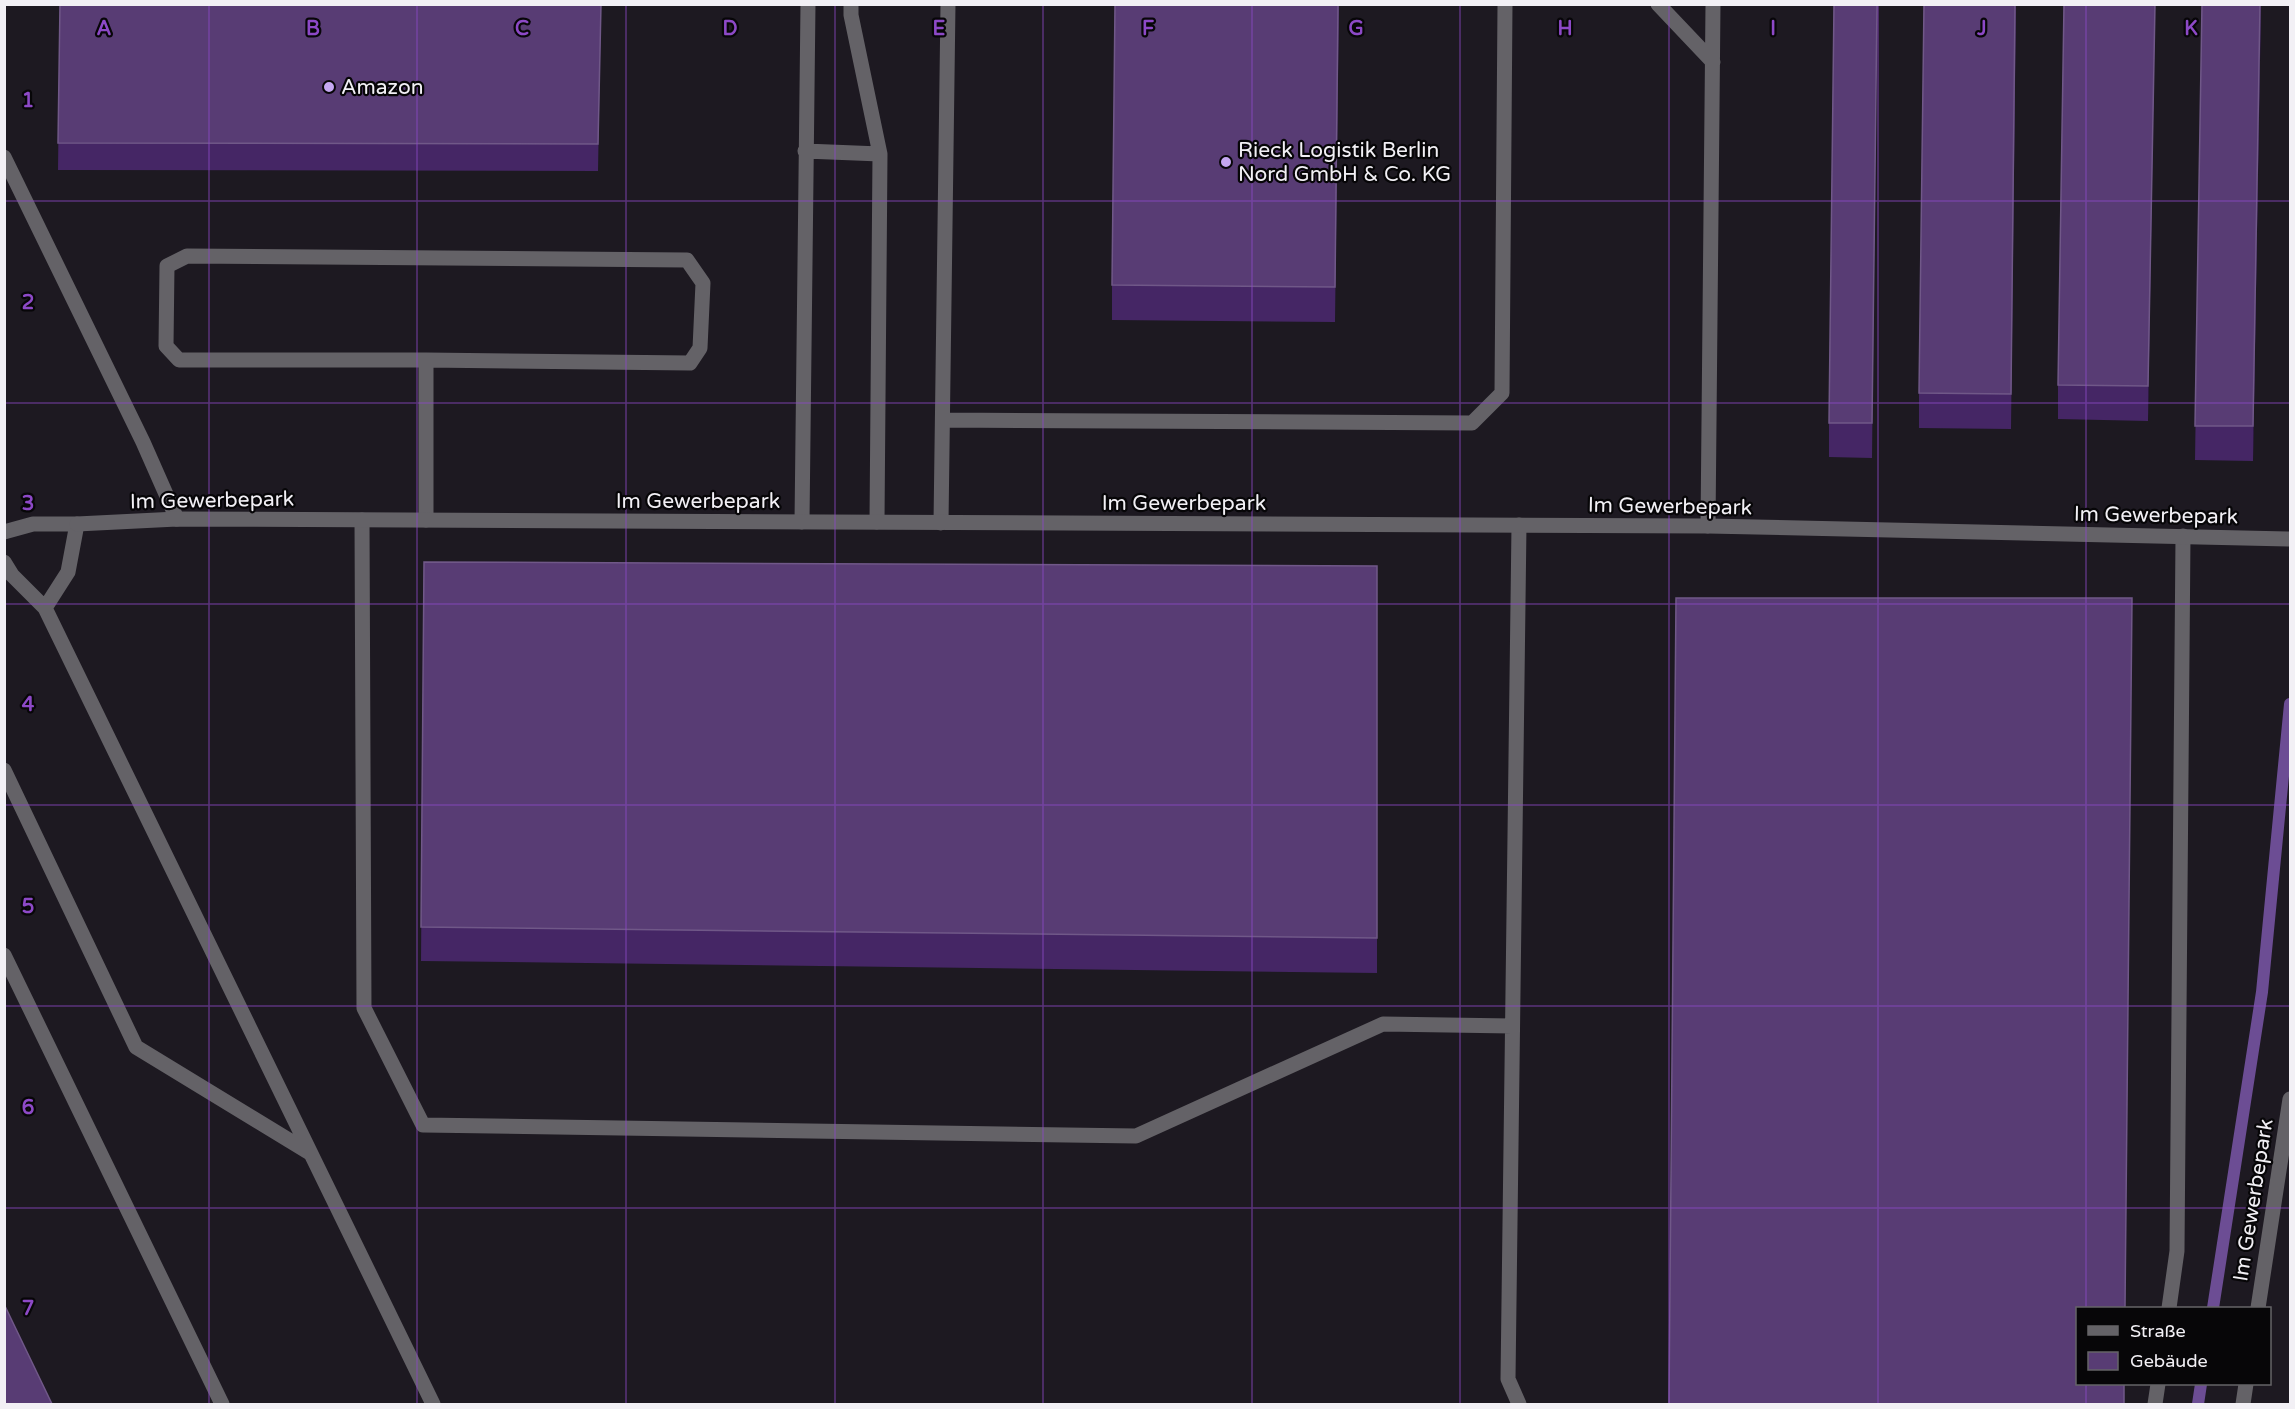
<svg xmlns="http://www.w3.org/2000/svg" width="2295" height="1409" font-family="'Varela Round',sans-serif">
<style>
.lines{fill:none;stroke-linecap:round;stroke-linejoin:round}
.stream{stroke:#6c4d94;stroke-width:12}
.lane{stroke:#646267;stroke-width:15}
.street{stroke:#646267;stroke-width:15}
.wall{fill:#452665}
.shaded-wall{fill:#2d1843}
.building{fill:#583c74;stroke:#705888;stroke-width:1.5}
.grid{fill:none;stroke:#8d49c7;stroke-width:1.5;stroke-opacity:0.55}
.poi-dot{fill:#c5a7f1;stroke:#070608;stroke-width:2}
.labels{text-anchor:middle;stroke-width:4.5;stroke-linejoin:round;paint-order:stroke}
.poi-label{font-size:21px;fill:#f2f0f5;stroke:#070608;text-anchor:start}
.street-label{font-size:21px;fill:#f2f0f5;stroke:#070608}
.grid-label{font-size:20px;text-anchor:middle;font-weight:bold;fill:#8d49c7;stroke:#070608;stroke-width:4.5;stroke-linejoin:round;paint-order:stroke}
</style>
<rect width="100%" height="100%" fill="#1d1921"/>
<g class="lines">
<path class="stream" d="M2213 1308 2262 992 2290 704
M2198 1404 2201 1384"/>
<path class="lane" d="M851 4V15L880 154 877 522
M1658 4 1713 62
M805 151 880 154
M4 157 143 442 177 519
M187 256 687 260 703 283 700 348 690 363 426 360H179L166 346 167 266Z
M943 420 1472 423 1502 393 1505 4
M362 520 364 1008 423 1125 1136 1136 1383 1024 1512 1026
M426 520V360
M802 522 808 4
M941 523 948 4
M1708 526 1713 4
M4 532 33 524H77L68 572 45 608
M4 562 12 575 45 608 433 1404
M4 770 136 1047 310 1153
M4 955 222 1404
M2169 1308 2177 1251 2183 536
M1519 1404 1508 1379 1519 525
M2155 1404 2158 1384"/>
<path class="street" d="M77 524 177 519 1708 526 2290 539
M2258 1308 2290 1099
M2243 1404 2246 1384"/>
</g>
<path class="wall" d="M60 4H601L598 171 58 170Z
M1339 4 1335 322 1112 320V285Z
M1877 4 1872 458 1829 457V423Z
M2016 4 2011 429 1919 428V393Z
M2155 4 2148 421 2058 419V385Z
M2202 4H2261L2253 461 2195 460Z
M424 562 1377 566V973L421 961Z"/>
<path class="shaded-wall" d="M2155 4 2148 421V386Z
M2260 4H2261L2253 461V426Z"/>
<path class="building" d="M60 4H601L598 144 58 143Z
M1115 4H1338L1335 287 1112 285Z
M1834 4H1877L1872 423H1829Z
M1924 4H2015L2011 394 1919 393Z
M2064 4H2155L2148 386 2058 385Z
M2202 4H2260L2253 426H2195Z
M424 562 1377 566V938L421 927Z
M1676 598H2132L2125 1308H2078V1383H2124V1404H1669Z
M4 1304 52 1404H4Z"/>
<path class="grid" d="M209 4V1404M417 4V1404M626 4V1404M835 4V1404M1043 4V1404M1252 4V1404M1460 4V1404M1669 4V1404M1878 4V1404M2086 4V1308M4 201H2290M4 403H2290M4 604H2290M4 805H2290M4 1006H2290M4 1208H2290M2086 1384V1404"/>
<g class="poi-dot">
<circle cx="329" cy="87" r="6"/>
<circle cx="1226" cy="162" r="6"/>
</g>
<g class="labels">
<g class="poi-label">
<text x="341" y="94">Amazon</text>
<text x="1238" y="157">Rieck Logistik Berlin<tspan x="1238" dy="24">Nord GmbH &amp; Co. KG</tspan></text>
</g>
<g class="street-label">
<text transform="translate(212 500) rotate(-1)" y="7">Im Gewerbepark</text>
<text x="698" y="508">Im Gewerbepark</text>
<text x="1184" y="510">Im Gewerbepark</text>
<text transform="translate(1670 506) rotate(1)" y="7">Im Gewerbepark</text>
<text transform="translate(2156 515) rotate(1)" y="7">Im Gewerbepark</text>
<text transform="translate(2253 1200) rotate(-81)" y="7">Im Gewerbepark</text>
</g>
</g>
<g class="grid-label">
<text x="104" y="35">A</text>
<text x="313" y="35">B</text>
<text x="522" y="35">C</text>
<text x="730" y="35">D</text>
<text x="939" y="35">E</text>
<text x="1148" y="35">F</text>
<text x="1356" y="35">G</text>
<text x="1565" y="35">H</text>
<text x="1773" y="35">I</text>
<text x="1982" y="35">J</text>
<text x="2191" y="35">K</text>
<text x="28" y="107">1</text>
<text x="28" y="309">2</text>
<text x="28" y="510">3</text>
<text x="28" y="711">4</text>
<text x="28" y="913">5</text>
<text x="28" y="1114">6</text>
<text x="28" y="1315">7</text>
</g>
<rect width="2295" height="1409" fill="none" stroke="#f2f0f5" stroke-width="12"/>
<rect x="2076" y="1307" width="195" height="78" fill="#070608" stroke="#656467" stroke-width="1.5"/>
<rect x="2088" y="1326" width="30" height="9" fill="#646267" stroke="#656467" stroke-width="1.5"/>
<text x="2130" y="1337" font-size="18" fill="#f2f0f5">Straße</text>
<rect x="2088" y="1352" width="30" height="18" fill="#583c74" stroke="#656467" stroke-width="1.5"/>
<text x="2130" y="1367" font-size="18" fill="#f2f0f5">Gebäude</text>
</svg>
